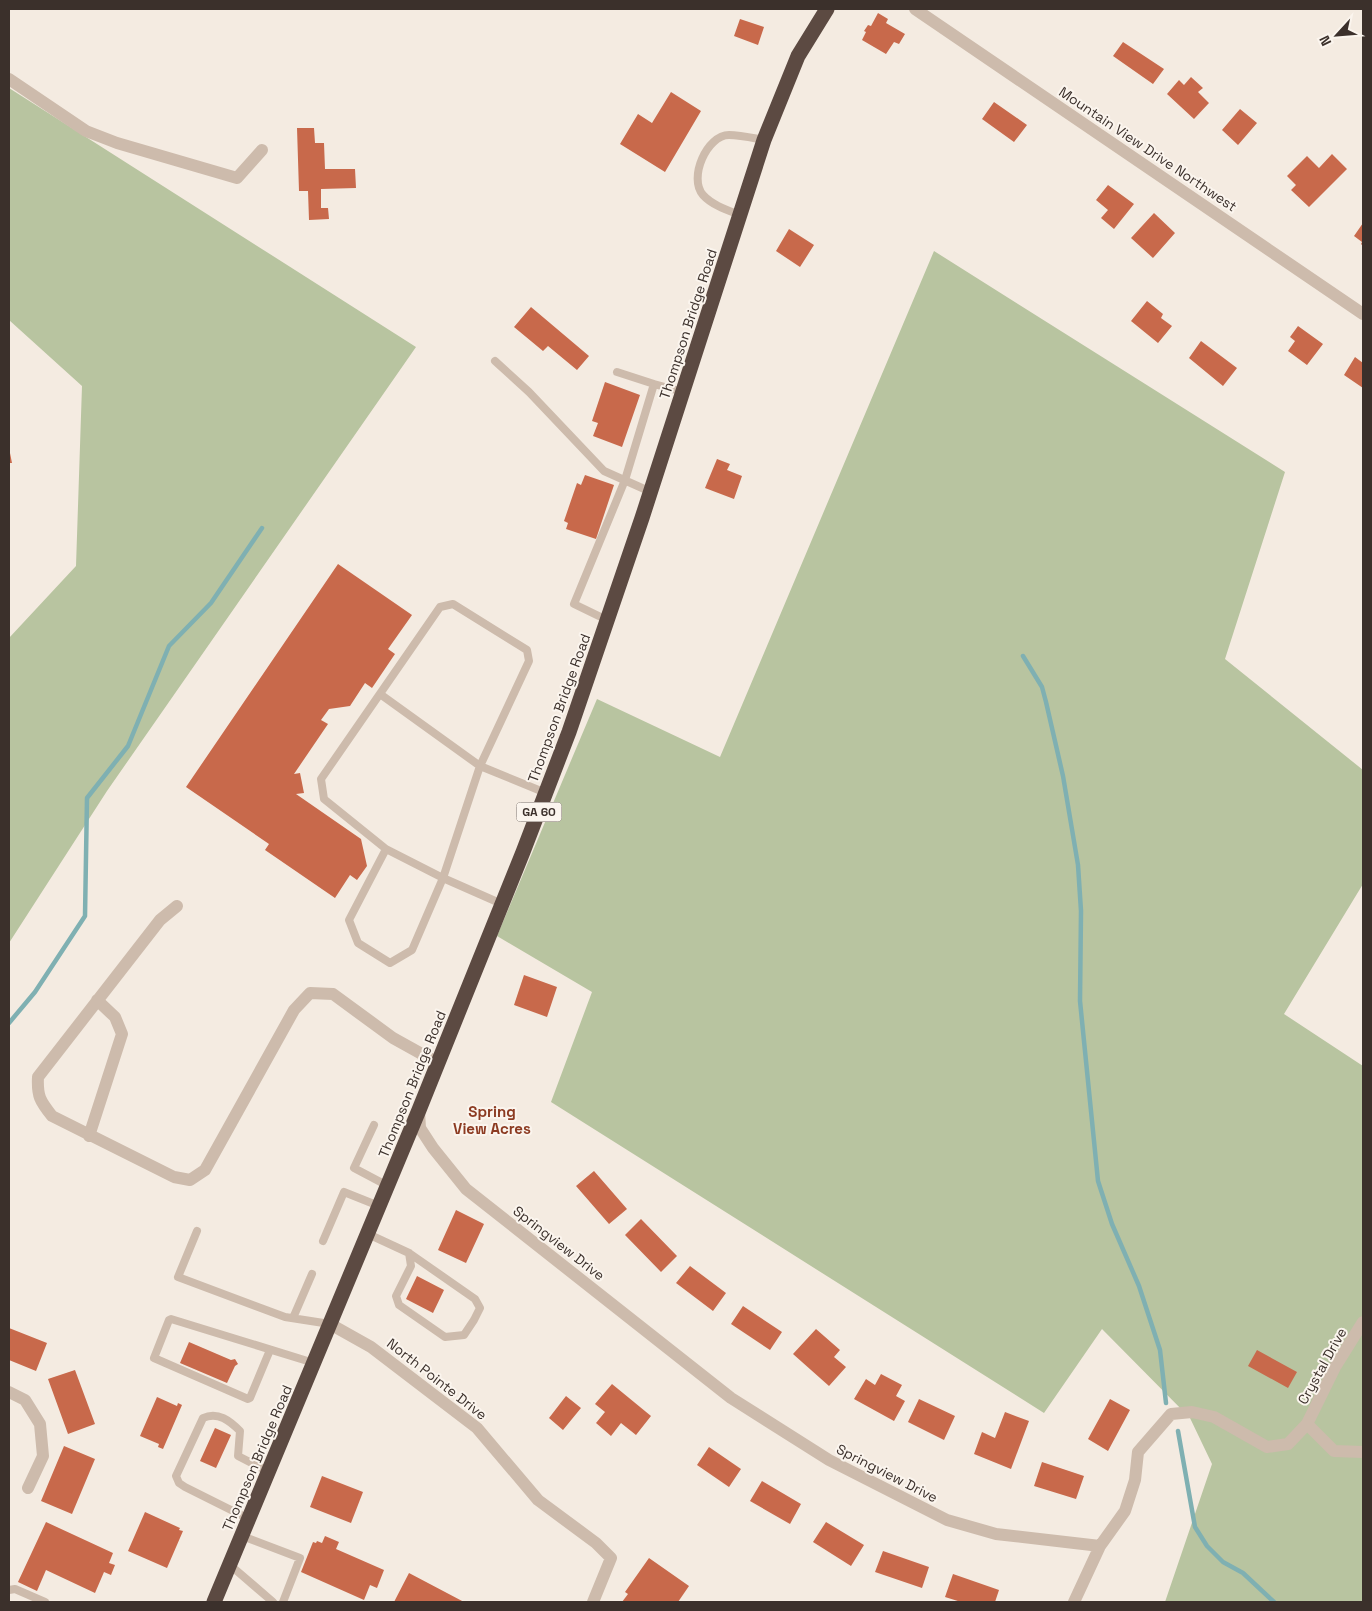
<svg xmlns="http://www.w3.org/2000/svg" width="1372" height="1611" font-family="'Space Grotesk',sans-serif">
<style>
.green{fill:#b8c4a0}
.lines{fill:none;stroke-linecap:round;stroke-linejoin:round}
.stream{stroke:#7fb0b2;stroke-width:4.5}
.building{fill:#c8694b}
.lane{stroke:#cdbbac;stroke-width:8}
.street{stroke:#cdbbac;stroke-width:12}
.highway{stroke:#5c4a42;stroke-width:15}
.labels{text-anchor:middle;stroke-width:4;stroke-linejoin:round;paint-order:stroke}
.shield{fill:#fbf5ee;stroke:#756b66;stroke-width:1}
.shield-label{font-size:12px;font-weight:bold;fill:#3b302b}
.street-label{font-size:14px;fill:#3b302b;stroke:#fbf5ee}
.neighbourhood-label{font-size:15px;font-weight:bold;fill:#8c3b22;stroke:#fbf5ee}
</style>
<rect width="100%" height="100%" fill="#f4ebe1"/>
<path class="green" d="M9 88 416 347 107 791 9 943V638L76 566 82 386 9 320Z
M934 251 1285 472 1225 659 1363 770V884L1284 1014 1363 1066V1602H1165L1212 1464 1190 1418 1102 1329 1044 1413 551 1102 592 992 497 936 597 699 720 757Z"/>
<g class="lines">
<path class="stream" d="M1023 656 1042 687 1046 702 1063 776 1078 865 1081 911 1080 1001 1098 1181 1112 1224 1139 1286 1160 1350 1166 1403
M9 1023 35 992 85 916 87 798 128 746 169 646 211 603 262 528
M1178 1431 1195 1527 1207 1546 1223 1562 1243 1573 1274 1602"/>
</g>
<path class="building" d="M878 13 888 19 886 23 905 34 899 44 894 42 886 54 862 40 866 32 864 31 868 25 871 26Z
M740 19 764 27 758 45 734 36Z
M1123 42 1164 69 1153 84 1113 56Z
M1191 77 1203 88 1198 92 1209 103 1194 119 1167 94 1179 80 1184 85Z
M671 92 701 111 665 172 620 144 638 114 652 123Z
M994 102 1027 125 1014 142 982 119Z
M1240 109 1257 123 1238 145 1222 130Z
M297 128H314L315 143H324L325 169H355L356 188 321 189V208H328L329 219 309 220 308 191H299Z
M1332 154 1347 169 1309 207 1291 190 1296 185 1287 176 1307 156 1319 168Z
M1108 185 1134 204 1114 229 1101 218 1108 210 1096 200Z
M1154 213 1175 233 1153 258 1131 238Z
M1363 223V246L1361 244 1362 242 1354 236Z
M789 229 814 245 800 267 776 251Z
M1147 301 1163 314 1161 318 1172 326 1158 343 1131 321Z
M531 307 589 356 577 370 548 346 543 351 514 327Z
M1298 326 1323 344 1307 365 1288 351 1295 341 1290 337Z
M1201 341 1237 368 1223 386 1189 358Z
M1355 357 1363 363V388L1344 375Z
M605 382 640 395 622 447 593 436 598 423 592 421Z
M9 448 12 463H9Z
M717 459 730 464 727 470 742 476 734 499 705 488Z
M585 475 614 485 596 539 566 529 568 523 564 521 577 483 581 485Z
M338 564 412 615 388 649 395 654 372 688 365 683 350 706 329 709 321 720 328 724 294 774 300 773 304 793 296 794 361 839 367 866 357 880 350 875 335 898 265 850 269 844 186 787Z
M524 975 557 987 547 1017 514 1005Z
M594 1171 627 1209 609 1224 576 1186Z
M456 1210 484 1224 466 1263 438 1250Z
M641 1219 677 1256 661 1272 625 1235Z
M690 1266 726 1293 713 1311 676 1283Z
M417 1276 444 1290 433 1313 406 1299Z
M743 1306 782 1332 770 1350 731 1324Z
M9 1328 47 1343 36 1371 9 1360Z
M816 1329 840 1350 834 1357 846 1367 829 1386 793 1354Z
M189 1342 231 1360 235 1359 238 1364 235 1366 227 1383 180 1363Z
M1257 1350 1297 1372 1288 1388 1248 1366Z
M75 1370 95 1424 68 1434 48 1379Z
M881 1374 902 1385 896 1396 905 1401 894 1421 854 1399 866 1379 875 1385Z
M612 1384 651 1416 636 1435 621 1423 611 1436 596 1423 605 1412 595 1404Z
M566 1396 581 1408 563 1430 549 1418Z
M157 1397 177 1406 178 1403 182 1405 163 1449 158 1447 159 1444 140 1436Z
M919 1399 955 1416 944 1440 908 1422Z
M1110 1399 1130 1410 1108 1451 1088 1439Z
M1005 1412 1029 1421 1011 1469 974 1454 982 1432 995 1438Z
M215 1428 231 1435 216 1468 200 1461Z
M64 1446 95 1459 72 1514 41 1501Z
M709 1447 741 1469 729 1487 697 1465Z
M1042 1462 1084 1476 1076 1499 1034 1486Z
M322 1476 363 1492 351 1523 310 1507Z
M762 1481 801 1504 790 1524 750 1501Z
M145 1512 180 1528 179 1530 183 1531 167 1568 128 1551Z
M46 1522 113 1553 109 1563 115 1565 111 1575 104 1572 95 1593 46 1570 37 1591 18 1582Z
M826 1522 864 1545 851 1566 813 1542Z
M325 1536 339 1542 336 1549 384 1570 377 1588 370 1585 364 1600 301 1572 313 1542 316 1543 317 1541 322 1543Z
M883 1551 929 1567 922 1588 875 1572Z
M649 1558 689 1586 678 1602H622L628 1594 625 1592Z
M409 1573 464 1602H394Z
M953 1574 999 1590 995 1602H961L945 1597Z"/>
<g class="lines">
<path class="lane" d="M740 215C727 210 712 205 703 195 688 178 707 135 729 135 740 135 753 138 764 140
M495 361 529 392 604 471 651 492
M617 372 654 384
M607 620 574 604 625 480 654 384 683 392
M380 694 480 766 443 878 386 849
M502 904 443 878 412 950 390 963 358 943 349 920 386 849 324 799 321 779 440 607 453 604 527 650 529 661 480 766 546 793
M374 1125 354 1168 388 1186
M197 1231 178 1277 285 1317 330 1324
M368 1234 409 1253 475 1299 480 1308 474 1320 464 1335 445 1337 399 1305 396 1296 411 1266 409 1253
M323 1241 344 1192 379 1206
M293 1318 312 1274
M270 1350 250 1398 248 1399 154 1358 169 1320 171 1319 314 1363
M249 1519 185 1487 179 1483 176 1476 203 1418C218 1411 230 1421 240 1431L238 1456 269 1472
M242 1536 300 1558 283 1602
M230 1565 273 1602
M9 1590 15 1589 45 1602"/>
<path class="street" d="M915 9 1363 314
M9 79 86 131 117 143 237 178 262 150
M177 906 160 920 38 1077C37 1096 40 1101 52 1116L174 1177 190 1180 205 1170 294 1010 310 993 333 994 393 1038 438 1063
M419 1111 420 1128 433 1148 466 1189 731 1398 829 1460 947 1520 996 1534 1100 1546
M89 1136 122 1034 115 1017 97 1000
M330 1324 371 1347 477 1428 538 1500 596 1543 611 1558 593 1602
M9 1392 25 1400 40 1424 43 1456 28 1488
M1307 1424 1334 1451 1363 1452
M1074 1602 1100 1546 1125 1511 1135 1480 1138 1452 1171 1414 1192 1412 1214 1417 1267 1447 1288 1444 1307 1424 1335 1367 1363 1322"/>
<path class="highway" d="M214 1602 419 1110 523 852 569 732 642 518 764 140 798 56 827 9"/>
</g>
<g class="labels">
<rect class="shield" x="516.5" y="802.5" width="45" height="19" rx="4"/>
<g class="shield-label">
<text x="539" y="816">GA 60</text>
</g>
<g class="street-label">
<text transform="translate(1148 149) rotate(34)" y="5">Mountain View Drive Northwest</text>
<text transform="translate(688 324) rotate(-72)" y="5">Thompson Bridge Road</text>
<text transform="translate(559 708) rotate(-70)" y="5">Thompson Bridge Road</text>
<text transform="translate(412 1084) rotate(-68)" y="5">Thompson Bridge Road</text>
<text transform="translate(559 1243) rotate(38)" y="5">Springview Drive</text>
<text transform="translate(1322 1366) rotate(-61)" y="5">Crystal Drive</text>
<text transform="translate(437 1379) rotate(38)" y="5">North Pointe Drive</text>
<text transform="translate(257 1458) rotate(-67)" y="5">Thompson Bridge Road</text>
<text transform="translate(887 1473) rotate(27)" y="5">Springview Drive</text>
</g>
<g class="neighbourhood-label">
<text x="492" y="1117">Spring<tspan x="492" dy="17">View Acres</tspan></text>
</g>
</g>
<rect width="1372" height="1611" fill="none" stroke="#3b302b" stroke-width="20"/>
<g transform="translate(1337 35) rotate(244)" stroke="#fbf5ee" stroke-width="4" paint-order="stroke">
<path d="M0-4L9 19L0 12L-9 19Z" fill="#3b302b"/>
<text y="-8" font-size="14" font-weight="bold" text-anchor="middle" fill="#3b302b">N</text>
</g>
</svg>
